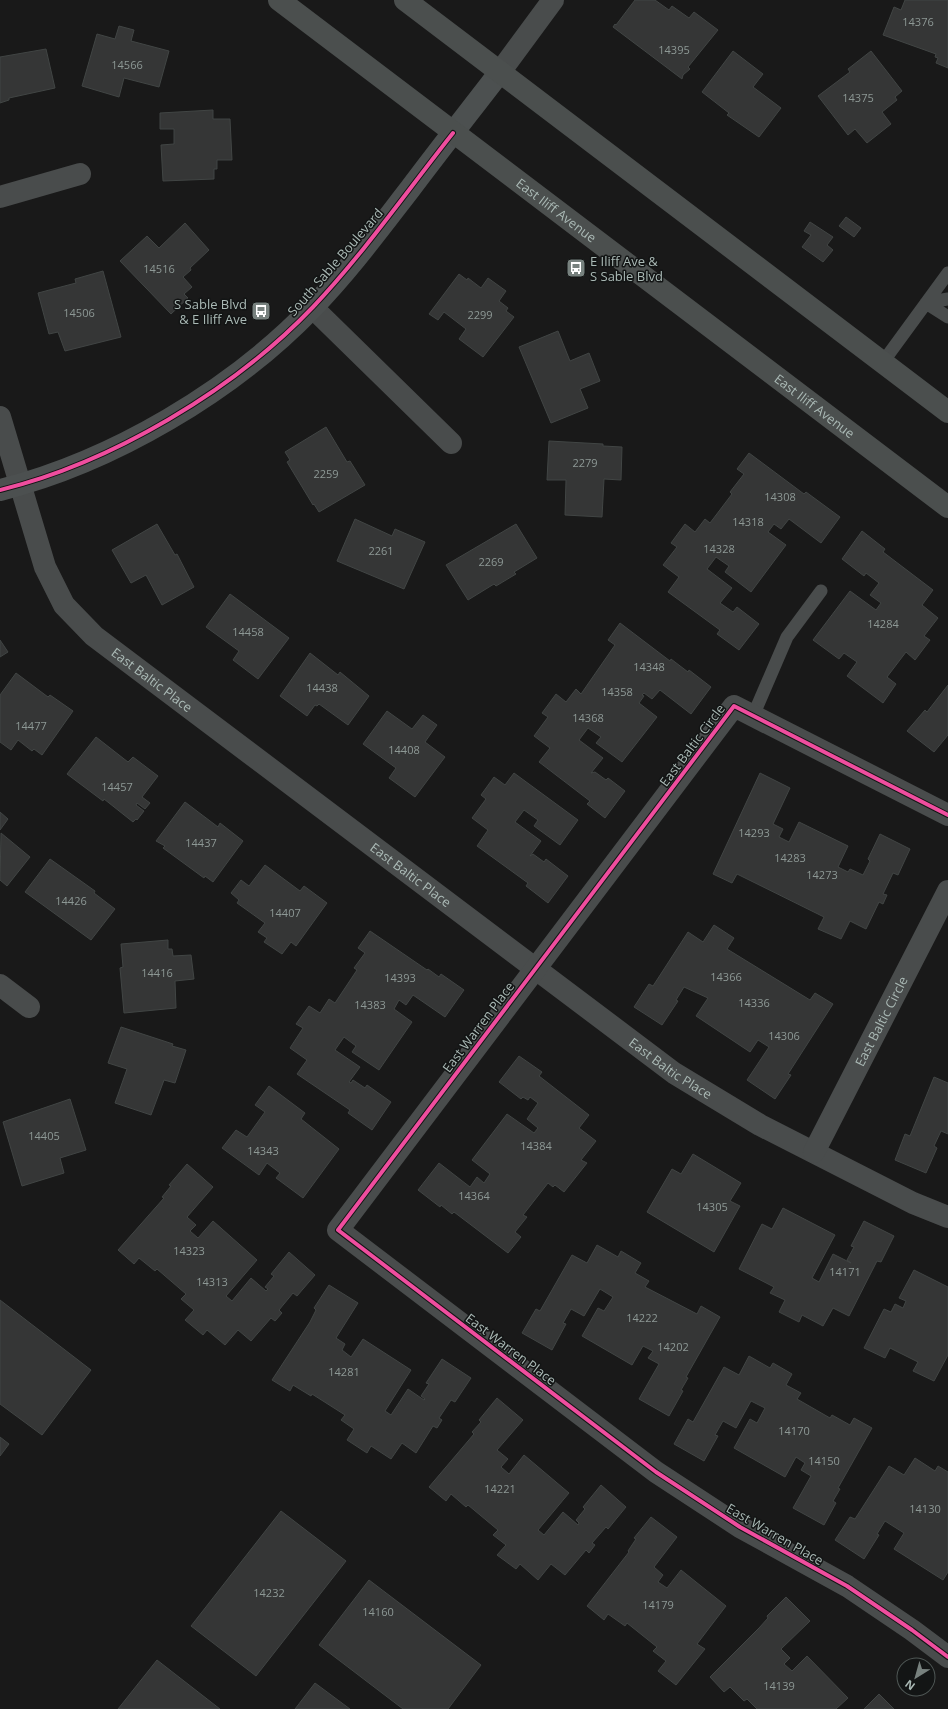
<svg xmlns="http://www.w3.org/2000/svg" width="948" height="1709" font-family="'Open Sans',sans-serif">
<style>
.building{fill:#353636;stroke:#414544}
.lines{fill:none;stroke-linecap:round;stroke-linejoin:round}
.lane{stroke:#494c4c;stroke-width:13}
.street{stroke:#494c4c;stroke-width:22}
.secondary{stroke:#4c5050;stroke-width:22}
.primary{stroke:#4b4f4e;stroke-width:22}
.cycleway-casing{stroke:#131515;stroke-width:6}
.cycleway{stroke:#ef4d9e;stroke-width:4}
.labels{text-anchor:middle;stroke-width:3;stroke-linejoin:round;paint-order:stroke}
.number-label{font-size:11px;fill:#8d9895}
.street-label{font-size:13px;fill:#aab9b5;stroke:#131515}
.poi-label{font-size:13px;fill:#aab9b5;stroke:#131515;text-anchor:start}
</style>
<rect width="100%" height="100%" fill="#191919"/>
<path class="building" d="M635 0H655L669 10 672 6 689 18 694 12 718 30 688 67 690 69 683 75 682 79 613 27 615 24 616 25Z
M905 0H948V68L936 63 938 58 935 57 936 54 883 35 894 7 901 10Z
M119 26 134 30 131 41 169 51 159 87 124 78 119 97 82 86 97 34 115 39Z
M46 49 55 88 9 98V100L0 103V57Z
M733 51 763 74 753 87 781 108 759 137 727 115 729 113 702 92Z
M871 51 902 91 895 97 897 100 882 112 891 124 867 143 855 129 848 135 818 96 850 72 848 69Z
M213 110V119H230L232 160H217V169H214V179L163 181 161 145 174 144V129H160V113Z
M846 217 861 228 854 237 839 226Z
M810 222 833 237 827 245 833 250 823 262 802 247 811 235 804 231Z
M185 223 209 250 190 268 191 270 183 277 192 287 184 294 188 298 171 314 120 261 147 236 159 248Z
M103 271 121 337 65 351 58 332 49 334 38 293 76 283 75 279Z
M459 274 467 280 468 278 481 288 488 278 506 291 499 301 508 308 506 311 514 317 483 357 459 339 466 329 444 312 438 320 429 314Z
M558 331 570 361 589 353 600 381 580 389 588 408 551 423 519 347Z
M326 427 347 462 350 461 365 485 319 512 314 504 313 505 287 462 290 460 285 452Z
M549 441 603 444V446L622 447 621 480 604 479 602 517 565 515 566 480H547Z
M749 453 804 494 806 492 840 517 821 543 789 519 781 529 774 524 768 532 786 545 751 592 725 572 729 566 716 557 707 569 732 588 720 603 733 612 737 607 759 624 739 650 717 634 720 630 668 592 679 577 663 565 677 547 671 543 685 524 695 532 705 519 710 523 732 494 730 492 744 474 737 469Z
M355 519 392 536 395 529 425 542 404 589 337 561Z
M157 524 175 555 177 554 194 587 162 605 146 575 131 583 112 550Z
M516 524 537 558 514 572 516 574 496 586 494 584 468 600 446 565Z
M862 531 885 549 883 552 933 590 922 605 938 618 924 636 930 640 915 660 906 652 887 677 896 684 883 703 847 676 857 662 844 653 839 659 813 640 850 591 876 610 881 603 870 595 879 583 866 573 864 576 842 559Z
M230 594 289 638 258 679 233 660 239 651 206 627Z
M620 623 670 661 671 659 688 672 689 670 711 687 691 714 660 690 652 699 644 693 642 695 644 696 639 703 657 717 622 762 596 743 601 737 588 728 579 740 603 758 591 773 595 772 606 780 608 778 625 791 605 818 587 804 590 801 539 762 550 748 534 736 548 717 542 713 556 694 566 702 576 689 581 694 615 645 608 640Z
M0 640 8 652 0 657Z
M310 653 338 675 340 672 369 696 348 725 319 704 317 706 315 705 307 716 280 696Z
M16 673 48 697 50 695 73 711 42 755 34 749 32 751 18 740 11 750 0 742V695Z
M948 685V735L934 752 907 731 925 710 927 712Z
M387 711 412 729 423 715 437 725 425 742 445 757 415 797 389 778 396 768 363 744Z
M96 737 128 762 133 757 158 776 142 797 150 803 145 809 137 803 136 805 144 811 137 820 136 819 133 822 104 799 103 801 67 774Z
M514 773 578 820 560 845 534 826 538 820 524 810 515 822 541 841 530 856 533 854 544 862 546 859 568 876 548 903 526 886 528 883 477 846 488 830 472 818 486 799 481 795 494 777 505 785Z
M760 773 790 788 773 824 783 829 779 837 789 842 799 822 848 846 838 867 848 872 850 869 863 875 870 861 868 859 880 834 910 849 898 875 893 873 883 894 887 895 883 904 879 902 866 929 850 921 841 939 818 929 824 917 737 874 732 883 713 874Z
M185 802 218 827 220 823 243 841 213 882 205 876 204 878 163 848 165 846 156 841Z
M0 812 8 819 0 830Z
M1 833 30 857 7 886 0 880Z
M50 859 95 891 94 893 115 909 91 940 25 892Z
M265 865 300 891 304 886 327 903 296 946 291 942 282 954 264 942 267 938 258 932 265 923 237 903 239 900 231 893 241 880 249 886Z
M714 925 734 938 727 949 810 1000 815 993 833 1004 788 1074 791 1075 775 1099 747 1080 769 1047 758 1040 750 1052 696 1016 708 998 684 987 676 1000 678 1001 662 1025 634 1007 649 984 653 986 688 932 703 942Z
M370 931 427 970 428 969 439 977 441 974 464 990 445 1017 413 995 406 1005 399 1000 394 1009 412 1022 379 1070 352 1052 356 1046 344 1037 335 1050 360 1067 349 1082 351 1083 353 1080 365 1088 367 1085 391 1102 372 1130 348 1113 350 1110 297 1074 307 1060 290 1048 303 1028 296 1024 309 1006 320 1013 329 999 335 1003 357 970 354 968 365 953 358 948Z
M168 940V949H172L173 956 191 955 194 979 175 981 176 1008 124 1013 120 968 123 967 121 944Z
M121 1027 173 1044 172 1046 186 1050 175 1083 164 1080 151 1115 115 1103 127 1069 108 1063Z
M519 1056 542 1072 539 1076 589 1115 579 1128 596 1141 581 1160 587 1163 564 1192 555 1185 553 1187 548 1183 523 1215 527 1217 515 1232 521 1237 508 1253 454 1212 452 1214 441 1205 440 1207 418 1190 439 1163 470 1187 477 1177 484 1183 490 1174 472 1160 507 1114 534 1133 538 1128 527 1119 538 1103 530 1097 528 1100 523 1097 521 1099 499 1082Z
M934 1077 948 1083V1134L941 1131 934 1146 937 1148 926 1173 895 1160 905 1134 910 1136Z
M269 1086 305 1113 301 1119 339 1149 303 1198 276 1178 280 1173 267 1163 259 1175 222 1148 236 1130 247 1137 265 1112 255 1105Z
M70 1099 86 1150 60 1158 64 1173 22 1186 3 1122Z
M693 1154 741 1183 730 1201 740 1206 714 1252 647 1212 672 1169 681 1174Z
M187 1164 213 1187 187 1217 196 1225 190 1231 198 1238 213 1221 257 1260 226 1296 232 1301 251 1278 266 1291 268 1289 265 1287 274 1276 271 1274 289 1252 315 1275 297 1296 293 1293 279 1310 282 1313 275 1321 271 1318 251 1341 238 1330 225 1345 207 1330 203 1335 185 1320 194 1310 181 1299 186 1294 157 1269 155 1271 139 1258 134 1264 118 1250 164 1198 162 1197 171 1186 169 1185Z
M783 1208 835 1235 812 1278 819 1282 833 1254 851 1263 847 1260 854 1247 851 1246 864 1221 894 1236 881 1262 877 1261 849 1316 833 1308 823 1326 802 1315 799 1322 779 1312 785 1300 770 1293 774 1287 739 1269 762 1224 772 1229Z
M597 1245 618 1257 621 1251 641 1263 635 1273 649 1281 645 1287 697 1314 701 1306 720 1317 686 1377 688 1378 681 1390 683 1391 669 1416 639 1399 659 1364 648 1358 653 1351 643 1346 632 1365 582 1336 598 1308 604 1311 613 1297 600 1289 584 1316 571 1309 563 1323 566 1324 552 1350 522 1333 536 1309 540 1311 572 1255 587 1263Z
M914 1270 948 1287V1355L934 1381 913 1371 918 1362 890 1348 885 1358 864 1348 884 1309 891 1312 895 1304 903 1308 906 1301 899 1298Z
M329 1285 358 1303 336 1338 345 1344 342 1350 351 1357 363 1339 411 1370 385 1411 391 1415 408 1389 424 1400 425 1399 421 1396 429 1384 426 1383 442 1359 471 1378 455 1402 451 1400 439 1418 442 1420 437 1428 433 1426 416 1453 402 1443 391 1459 371 1446 367 1453 347 1440 354 1429 341 1420 345 1415 312 1394 311 1396 293 1385 290 1391 272 1380 310 1322 316 1310 314 1308Z
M0 1300 91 1370 42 1435 0 1404Z
M749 1356 770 1368 773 1363 792 1374 786 1385 801 1393 797 1399 830 1418 832 1415 850 1425 854 1418 872 1428 838 1488 840 1489 833 1501 836 1503 824 1525 793 1508 811 1476 801 1470 805 1463 796 1457 785 1477 734 1448 750 1419 757 1423 765 1408 751 1401 736 1428 723 1421 715 1435 718 1436 704 1461 674 1444 688 1419 693 1422 724 1367 739 1375Z
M497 1398 523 1420 497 1450 508 1459 501 1467 509 1474 524 1455 569 1493 538 1530 544 1535 563 1512 578 1525 579 1523 576 1520 585 1509 583 1507 601 1485 626 1507 608 1529 606 1527 592 1543 595 1545 589 1553 586 1550 565 1575 551 1564 538 1580 520 1564 516 1569 497 1555 506 1545 493 1535 498 1530 468 1505 466 1507 451 1494 446 1501 429 1487 474 1434 472 1432 481 1422 479 1420Z
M0 1437 9 1444 0 1456Z
M915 1458 935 1471 938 1466 948 1472V1572L943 1580 894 1549 904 1533 885 1521 877 1534 879 1535 864 1559 835 1540 850 1517 855 1519 889 1466 904 1475Z
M281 1511 346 1561 256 1676 191 1626Z
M651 1517 677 1537 654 1567 663 1575 658 1582 667 1588 681 1570 726 1606 697 1644 705 1649 676 1685 658 1671 666 1661 653 1651 657 1647 627 1623 625 1626 608 1614 604 1620 587 1606 629 1552 628 1551 636 1539 634 1538Z
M369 1580 481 1665 448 1709H403L319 1645Z
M786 1597 810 1621 781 1649 790 1658 784 1664 792 1671 807 1656 848 1698 836 1709H757L747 1699 744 1701 730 1687 724 1692 710 1677 759 1628 768 1618 767 1616Z
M157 1660 220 1709H118Z
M315 1683 350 1709H295Z
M879 1694 894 1709H864Z"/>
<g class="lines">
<path class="lane" d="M926 303 948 317
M926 303 948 299
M883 362 948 273
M753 716 787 637 821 591"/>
<g class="street">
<path d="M500 72 553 0"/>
<path d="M0 197 80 174"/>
<path d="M312 307 451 443"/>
<path id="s1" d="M0 417 45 567 64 605 94 636 674 1073 760 1125 913 1203 948 1217"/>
<path d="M948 815 734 706 338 1230 656 1472 740 1527 847 1586 912 1630 948 1657"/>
<path d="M0 985 29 1007"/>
<path id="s2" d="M814 1152 948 891"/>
</g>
<path class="secondary" d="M0 490C112 462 232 391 312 308 348 271 379 229 410 189 440 149 470 111 500 72"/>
<g class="primary">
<path id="s3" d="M279 0 948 507"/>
<path d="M405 0 948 412"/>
</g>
<g class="cycleway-casing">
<path id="cycleway" d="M0 490C111 463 234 390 313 307 364 253 407 191 453 133
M948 815 734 706 338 1230 656 1472 740 1527 847 1586 912 1630 948 1657"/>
</g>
<use href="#cycleway" class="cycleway"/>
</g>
<defs>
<g id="bus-square" transform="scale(1)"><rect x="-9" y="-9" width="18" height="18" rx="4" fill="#77817e" stroke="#131515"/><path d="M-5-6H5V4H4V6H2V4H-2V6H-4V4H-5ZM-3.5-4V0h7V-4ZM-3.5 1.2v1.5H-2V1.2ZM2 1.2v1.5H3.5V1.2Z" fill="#fff"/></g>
</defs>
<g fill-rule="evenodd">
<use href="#bus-square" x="576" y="268"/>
<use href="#bus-square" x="261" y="311"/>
</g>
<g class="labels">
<g class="number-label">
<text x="918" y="26">14376</text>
<text x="674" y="54">14395</text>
<text x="127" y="69">14566</text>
<text x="858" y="102">14375</text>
<text x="159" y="273">14516</text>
<text x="79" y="317">14506</text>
<text x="480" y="319">2299</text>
<text x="585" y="467">2279</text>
<text x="326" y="478">2259</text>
<text x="780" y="501">14308</text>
<text x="748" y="526">14318</text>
<text x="719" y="553">14328</text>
<text x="381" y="555">2261</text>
<text x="491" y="566">2269</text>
<text x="883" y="628">14284</text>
<text x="248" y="636">14458</text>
<text x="649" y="671">14348</text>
<text x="322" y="692">14438</text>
<text x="617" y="696">14358</text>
<text x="588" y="722">14368</text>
<text x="31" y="730">14477</text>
<text x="404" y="754">14408</text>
<text x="117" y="791">14457</text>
<text x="754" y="837">14293</text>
<text x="201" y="847">14437</text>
<text x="790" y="862">14283</text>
<text x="822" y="879">14273</text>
<text x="71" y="905">14426</text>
<text x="285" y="917">14407</text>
<text x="157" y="977">14416</text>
<text x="726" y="981">14366</text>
<text x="400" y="982">14393</text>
<text x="754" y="1007">14336</text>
<text x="370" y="1009">14383</text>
<text x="784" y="1040">14306</text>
<text x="44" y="1140">14405</text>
<text x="536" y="1150">14384</text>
<text x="263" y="1155">14343</text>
<text x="474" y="1200">14364</text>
<text x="712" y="1211">14305</text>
<text x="189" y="1255">14323</text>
<text x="845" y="1276">14171</text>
<text x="212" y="1286">14313</text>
<text x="642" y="1322">14222</text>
<text x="673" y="1351">14202</text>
<text x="344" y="1376">14281</text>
<text x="794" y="1435">14170</text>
<text x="824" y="1465">14150</text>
<text x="500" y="1493">14221</text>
<text x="925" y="1513">14130</text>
<text x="269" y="1597">14232</text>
<text x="658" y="1609">14179</text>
<text x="378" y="1616">14160</text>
<text x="779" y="1690">14139</text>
</g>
<g class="street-label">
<text dy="5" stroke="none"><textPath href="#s3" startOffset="348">East Iliff Avenue</textPath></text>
<text transform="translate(335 262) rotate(-49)" y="5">South Sable Boulevard</text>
<text dy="5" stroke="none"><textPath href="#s3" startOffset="672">East Iliff Avenue</textPath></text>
<text dy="5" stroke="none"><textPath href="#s1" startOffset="315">East Baltic Place</textPath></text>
<text transform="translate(692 745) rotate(-53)" y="5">East Baltic Circle</text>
<text dy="5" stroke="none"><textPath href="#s1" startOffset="639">East Baltic Place</textPath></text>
<text dy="5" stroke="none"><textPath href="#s2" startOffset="147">East Baltic Circle</textPath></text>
<text transform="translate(478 1027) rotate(-53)" y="5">East Warren Place</text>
<text dy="5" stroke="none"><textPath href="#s1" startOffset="963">East Baltic Place</textPath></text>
<text transform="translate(511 1349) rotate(37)" y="5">East Warren Place</text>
<text transform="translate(775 1534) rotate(30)" y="5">East Warren Place</text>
</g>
<g class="poi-label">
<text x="590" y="266">E Iliff Ave &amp;<tspan x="590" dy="15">S Sable Blvd</tspan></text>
<text x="247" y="309" text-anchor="end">S Sable Blvd<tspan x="247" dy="15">&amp; E Iliff Ave</tspan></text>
</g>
</g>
<g transform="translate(916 1677) rotate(217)"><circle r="19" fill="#131515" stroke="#4f5755"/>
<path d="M0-3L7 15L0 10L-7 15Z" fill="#77817e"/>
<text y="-6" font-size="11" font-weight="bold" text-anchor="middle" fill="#aab9b5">N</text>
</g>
</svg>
